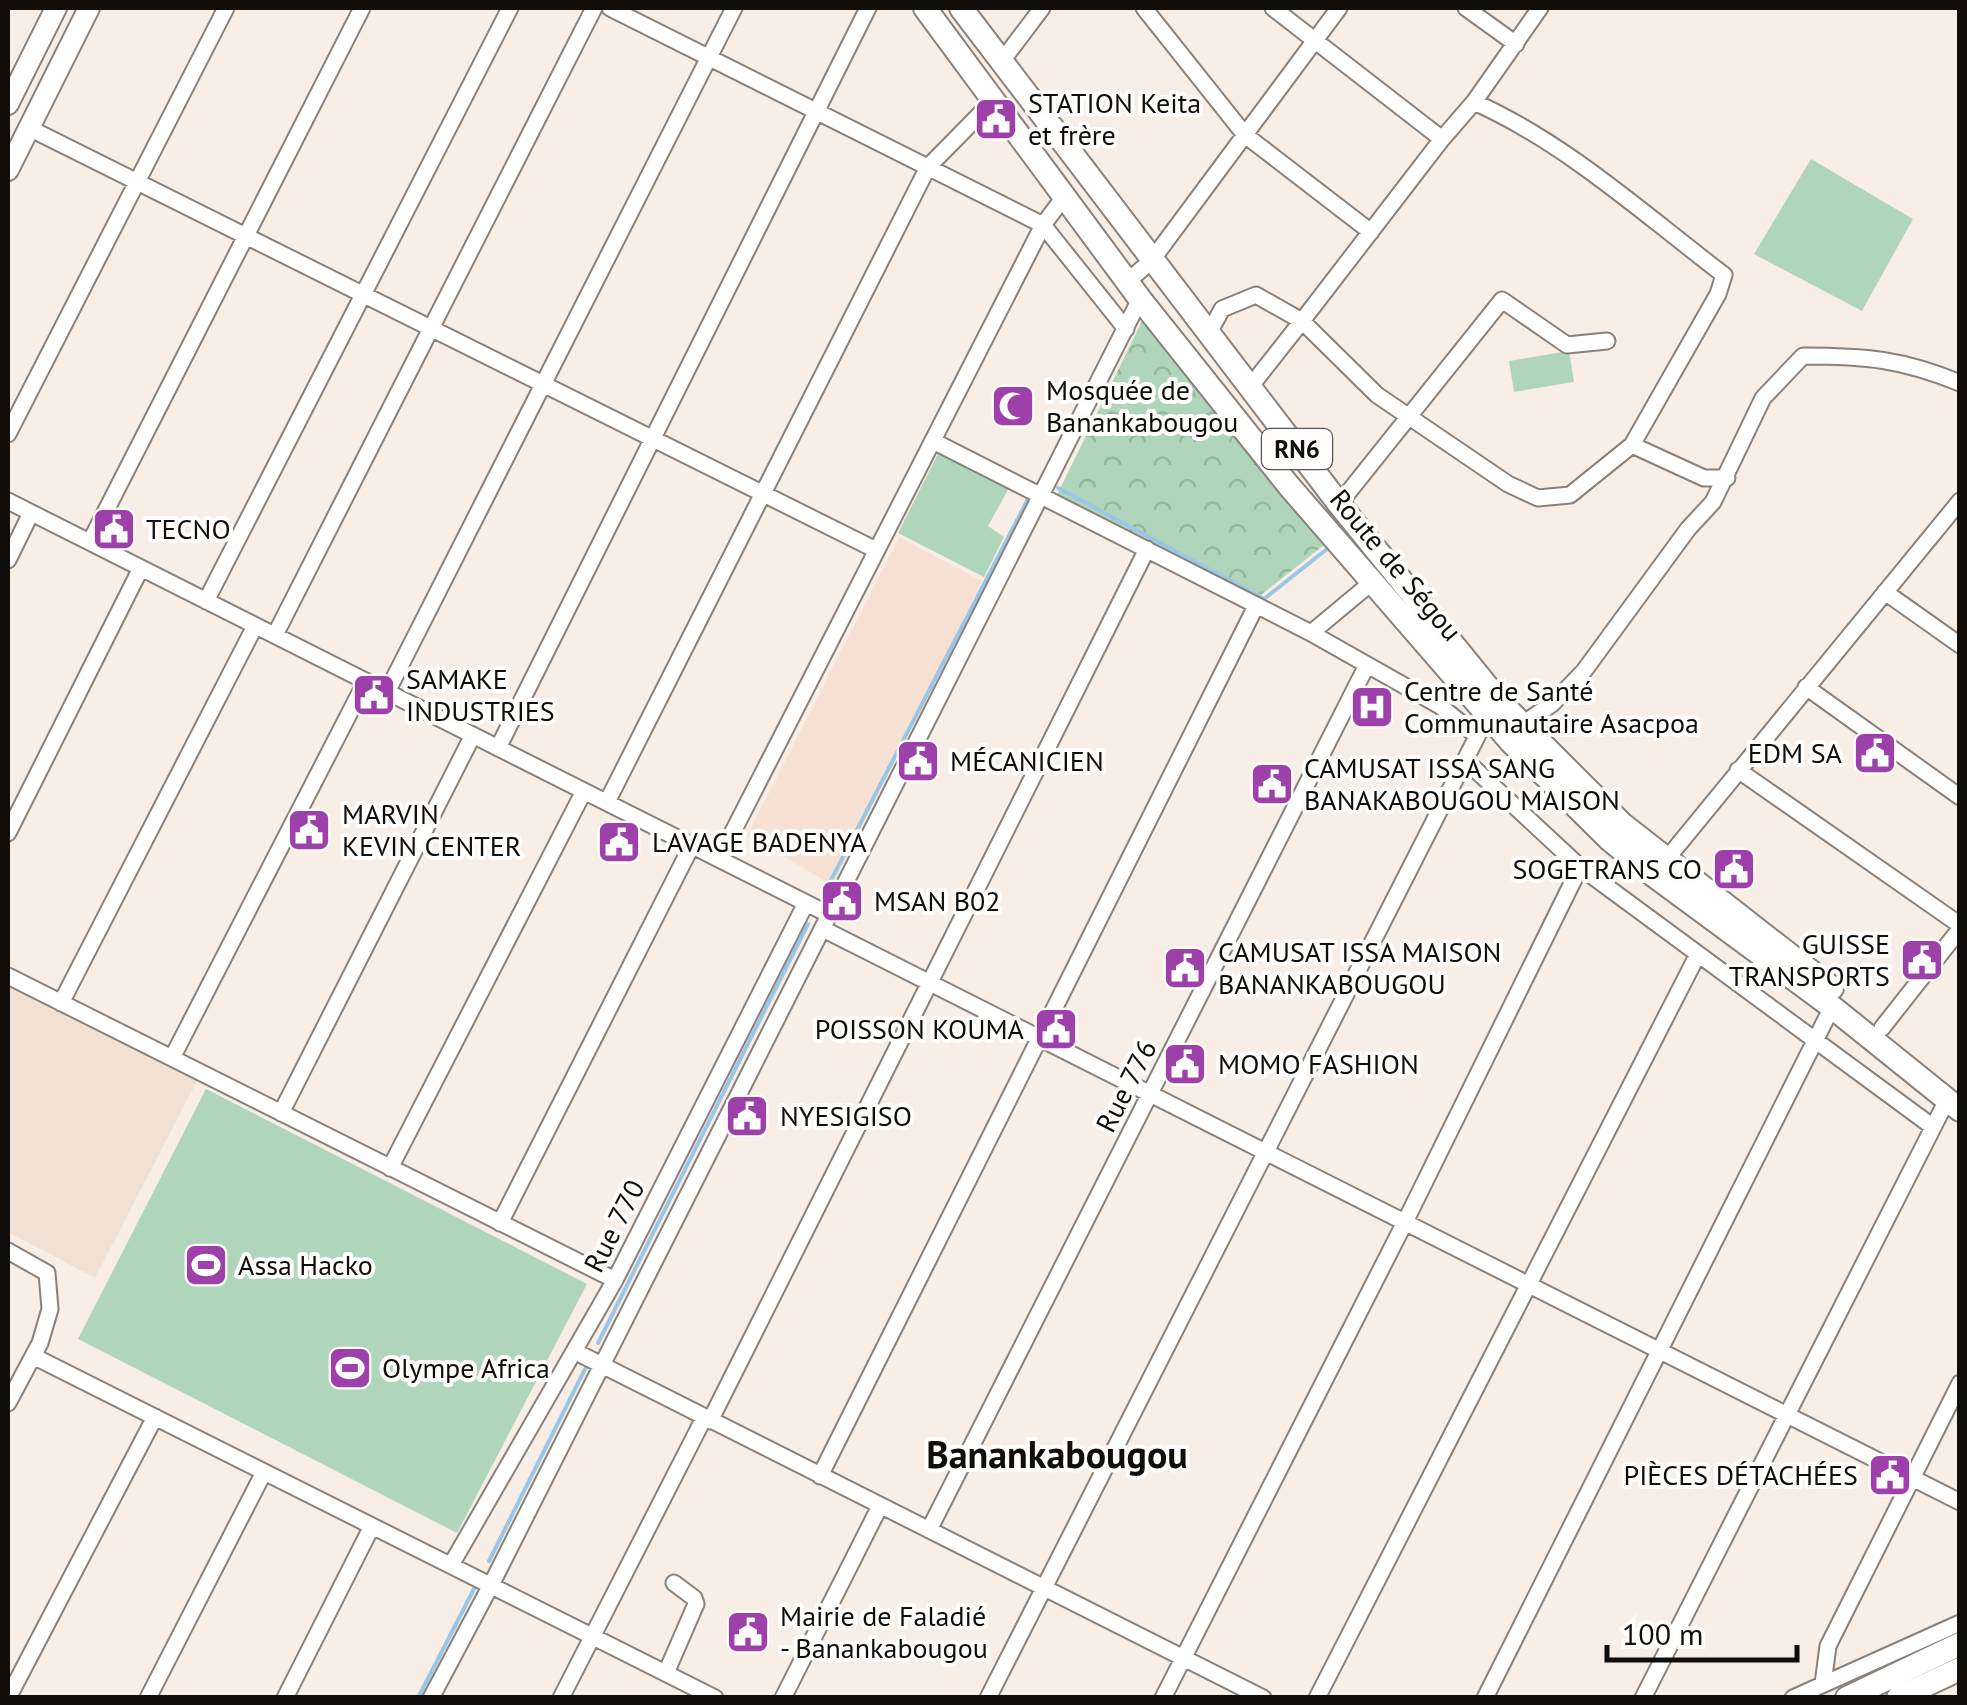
<svg xmlns="http://www.w3.org/2000/svg" width="1967" height="1705" font-family="'PT Sans',sans-serif">
<style>
.built{fill:#f0e1d4}
.education{fill:#f7e1d4}
.park{fill:url(#park-crowns)}
.pitch{fill:#afd6ba}
.lines{fill:none;stroke-linecap:round;stroke-linejoin:round}
.stream{stroke:#9ac7e6;stroke-width:4}
.minor-casing{stroke:#89817a;stroke-width:19}
.major-casing{stroke:#89817a;stroke-width:24}
.highway-casing{stroke:#89817a;stroke-width:26}
.minor{stroke:#fff;stroke-width:15}
.major{stroke:#fff;stroke-width:20}
.highway{stroke:#fff;stroke-width:22}
.labels{text-anchor:middle;stroke-width:8;stroke-linejoin:round;paint-order:stroke}
.shield{fill:#fffdfb;stroke:#585553;stroke-width:2.5}
.shield-label{font-size:25px;font-weight:bold;fill:#100d0b}
.poi-label{font-size:28px;fill:#100d0b;stroke:#fffdfb;text-anchor:start}
.street-label{font-size:28px;fill:#100d0b;stroke:#fffdfb}
.district-label{font-size:38px;font-weight:bold;fill:#100d0b;stroke:#fffdfb}
</style>
<defs>
<pattern id="park-crowns" width="20" height="18" patternUnits="userSpaceOnUse" patternTransform="scale(2.5)"><rect width="20" height="18" fill="#afd6ba"/><path d="M2 6a3 3 0 1 1 6 0M12 15a3 3 0 1 1 6 0" fill="none" stroke="#96b69f"/></pattern>
</defs>
<rect width="100%" height="100%" fill="#f8eee6"/>
<path class="built" d="M8 980 198 1079 95 1278 8 1232Z"/>
<path class="education" d="M899 537 982 581 833 885 747 836Z"/>
<path class="park" d="M1143 319 1329 541 1261 595 1057 495Z"/>
<path class="pitch" d="M1811 159 1913 219 1862 311 1754 254Z
M1569 351 1574 382 1514 392 1509 361Z
M941 448 1009 488 988 526 1004 537 984 577 898 533Z
M206 1089 587 1284 457 1533 78 1339Z"/>
<g class="lines">
<path class="stream" d="M1058 488 1264 599 1332 545
M829 884 1028 499
M598 1343 808 924
M489 1561 585 1369
M418 1698 477 1583"/>
<g class="minor-casing">
<path id="minor" d="M610 8 1043 225 1126 329
M1144 8 1245 135 1371 232
M1273 8 1442 139
M1466 8 1516 44
M1002 61 1042 8
M1474 102C1566 143 1645 215 1724 275L1718 294 1632 445
M29 128 876 550
M1127 282 1152 260 1339 8
M1209 333 1222 309 1256 295 1302 321 1442 139 1474 102 1540 8
M1250 387 1302 321 1377 395 1508 484 1538 498 1570 495 1632 445 1704 478H1727
M8 434 226 8
M933 441 1311 633 1440 706 1477 736
M8 501 830 915
M1339 504 1502 300 1567 345 1607 341
M90 542 362 8
M8 560 31 513
M1885 592 1960 645
M206 601 510 8
M1311 633 1371 583
M275 635 594 8
M1806 687 1960 797
M387 692 734 8
M1521 725 1552 704 1584 671 1688 529 1713 502 1763 398 1803 356C1865 356 1902 359 1960 383
M498 748 868 8
M1465 760 1580 867 1933 1127
M1738 770 1960 925
M607 802 928 167 992 102
M8 833 141 568
M719 859 1043 225 1064 197
M1661 866 1960 501
M823 929 1960 1502
M8 976 615 1280
M61 1003 255 626
M1882 1028 1960 929
M172 1058 366 681
M281 1113 473 735
M390 1168 584 791
M500 1223 692 845
M8 1251 47 1273 50 1309 40 1343 8 1403
M574 1351 1263 1698
M33 1356 715 1698
M710 1421 1147 549
M820 1476 1256 606
M929 1530 1367 665
M451 1565 615 1280 806 903
M666 1673 696 1604 694 1598 674 1583
M1823 1684 1828 1646 1960 1383
M8 1698 155 1417
M148 1698 264 1472
M285 1698 372 1526
M431 1698 491 1585 1140 299
M561 1698 704 1418
M783 1698 880 1506
M988 1698 1488 715
M1163 1698 1405 1222 1580 867
M1317 1698 1698 954
M1485 1698 1832 1007
M1643 1698 1947 1100
M1793 1698 1960 1623"/>
</g>
<g class="major-casing">
<path id="major" d="M8 104 56 8
M8 170 89 8"/>
</g>
<g class="highway-casing">
<path id="highway" d="M925 8 1140 299 1289 486 1511 742 1610 840 1653 875 1832 1007 1960 1110
M961 8 1339 504 1499 701 1622 824 1832 988
M1847 1698 1960 1644
M1898 1698 1960 1669"/>
</g>
<use href="#minor" class="minor"/>
<use href="#major" class="major"/>
<use href="#highway" class="highway"/>
</g>
<defs>
<g id="civic-square" transform="scale(2.25)"><rect x="-9" y="-9" width="18" height="18" rx="4" fill="#9d40aa" stroke="#fffdfb"/><path d="M-.6-6.5H3V-4.5H.6V-3L4-1V1h2V6H-6V1h2V-1L-.6-3ZM-1.2 2.5V6h2.4V2.5Z" fill="#fff"/></g>
<g id="mosque-square" transform="scale(2.25)"><rect x="-9" y="-9" width="18" height="18" rx="4" fill="#9d40aa" stroke="#fffdfb"/><path d="M3.5-4.9A6 6 0 1 0 3.5 4.9A5 5 0 1 1 3.5-4.9Z" fill="#fff"/></g>
<g id="hospital-square" transform="scale(2.25)"><rect x="-9" y="-9" width="18" height="18" rx="4" fill="#9d40aa" stroke="#fffdfb"/><path d="M-5-5h3v3.5h4V-5h3V5h-3V1.5h-4V5h-3Z" fill="#fff"/></g>
<g id="stadium-square" transform="scale(2.25)"><rect x="-9" y="-9" width="18" height="18" rx="4" fill="#9d40aa" stroke="#fffdfb"/><path d="M0-5a6.5 5 0 1 0 0 10a6.5 5 0 1 0 0-10ZM-3.5-1.8h7v3.6h-7Z" fill="#fff"/></g>
</defs>
<g fill-rule="evenodd">
<use href="#civic-square" x="996" y="119"/>
<use href="#mosque-square" x="1013" y="406"/>
<use href="#civic-square" x="114" y="529"/>
<use href="#civic-square" x="374" y="695"/>
<use href="#hospital-square" x="1372" y="707"/>
<use href="#civic-square" x="1875" y="753"/>
<use href="#civic-square" x="918" y="761"/>
<use href="#civic-square" x="1272" y="784"/>
<use href="#civic-square" x="309" y="830"/>
<use href="#civic-square" x="619" y="842"/>
<use href="#civic-square" x="1734" y="869"/>
<use href="#civic-square" x="842" y="901"/>
<use href="#civic-square" x="1922" y="960"/>
<use href="#civic-square" x="1185" y="968"/>
<use href="#civic-square" x="1056" y="1029"/>
<use href="#civic-square" x="1185" y="1064"/>
<use href="#civic-square" x="747" y="1116"/>
<use href="#stadium-square" x="206" y="1265"/>
<use href="#stadium-square" x="350" y="1368"/>
<use href="#civic-square" x="1890" y="1475"/>
<use href="#civic-square" x="748" y="1632"/>
</g>
<g class="labels">
<rect class="shield" x="1262" y="429" width="70" height="40" rx="8"/>
<g class="shield-label">
<text x="1297" y="458">RN6</text>
</g>
<g class="poi-label">
<text x="1028" y="113">STATION Keita<tspan x="1028" dy="32">et frère</tspan></text>
<text x="1046" y="400">Mosquée de<tspan x="1046" dy="32">Banankabougou</tspan></text>
<text x="146" y="539">TECNO</text>
<text x="406" y="689">SAMAKE<tspan x="406" dy="32">INDUSTRIES</tspan></text>
<text x="1404" y="701">Centre de Santé<tspan x="1404" dy="32">Communautaire Asacpoa</tspan></text>
<text x="1842" y="763" text-anchor="end">EDM SA</text>
<text x="950" y="771">MÉCANICIEN</text>
<text x="1304" y="778">CAMUSAT ISSA SANG<tspan x="1304" dy="32">BANAKABOUGOU MAISON</tspan></text>
<text x="342" y="824">MARVIN<tspan x="342" dy="32">KEVIN CENTER</tspan></text>
<text x="652" y="852">LAVAGE BADENYA</text>
<text x="1702" y="879" text-anchor="end">SOGETRANS CO</text>
<text x="874" y="911">MSAN B02</text>
<text x="1890" y="954" text-anchor="end">GUISSE<tspan x="1890" dy="32">TRANSPORTS</tspan></text>
<text x="1218" y="962">CAMUSAT ISSA MAISON<tspan x="1218" dy="32">BANANKABOUGOU</tspan></text>
<text x="1024" y="1039" text-anchor="end">POISSON KOUMA</text>
<text x="1218" y="1074">MOMO FASHION</text>
<text x="780" y="1126">NYESIGISO</text>
<text x="238" y="1275">Assa Hacko</text>
<text x="382" y="1378">Olympe Africa</text>
<text x="1858" y="1485" text-anchor="end">PIÈCES DÉTACHÉES</text>
<text x="780" y="1626">Mairie de Faladié<tspan x="780" dy="32">- Banankabougou</tspan></text>
</g>
<g class="street-label">
<text transform="translate(1396 565) rotate(50)" y="10">Route de Ségou</text>
<text transform="translate(1126 1086) rotate(-63)" y="10">Rue 776</text>
<text transform="translate(614 1226) rotate(-63)" y="10">Rue 770</text>
</g>
<g class="district-label">
<text x="1057" y="1468">Banankabougou</text>
</g>
</g>
<rect width="1967" height="1705" fill="none" stroke="#100d0b" stroke-width="20"/>
<path d="M1607 1645v15h190v-15" fill="none" stroke="#100d0b" stroke-width="5"/>
<text x="1622" y="1645" font-size="30" fill="#100d0b" stroke="#fffdfb" stroke-width="8" paint-order="stroke">100 m</text>
</svg>
